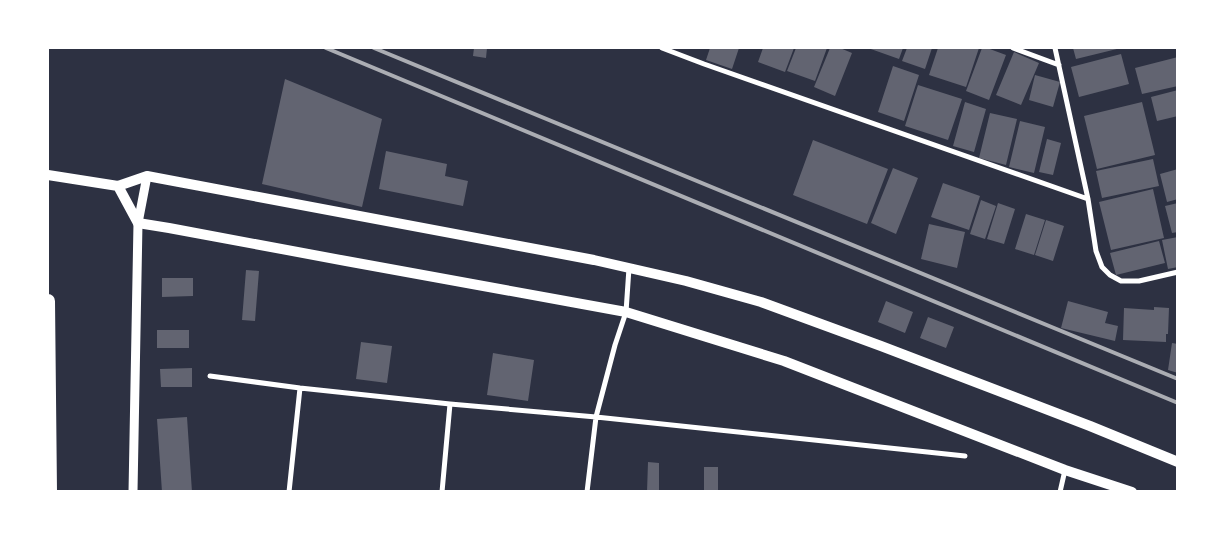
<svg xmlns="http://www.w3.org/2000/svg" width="1225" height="539" font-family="Lato,sans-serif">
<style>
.building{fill:#626471}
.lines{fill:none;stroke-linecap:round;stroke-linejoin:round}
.minor{stroke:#fff;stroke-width:5}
.tertiary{stroke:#fff;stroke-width:9}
.secondary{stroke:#fff;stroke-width:10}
.trunk{stroke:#fff;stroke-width:14}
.rail{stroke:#abadb3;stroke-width:4}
</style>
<rect width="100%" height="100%" fill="#2d3142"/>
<path class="building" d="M474 48H487L486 58 473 56Z
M710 48H739L732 69 706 60Z
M763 48H794L785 72 758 62Z
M796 48H827L815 81 787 71Z
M830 48H840L852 53 835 96 814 87Z
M868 48H903L899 59Z
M907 48H932L925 69 902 61Z
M938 48H979L966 87 929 75Z
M982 48H987L1006 55 989 100 966 91Z
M1073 48H1121L1076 59Z
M1014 52 1039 63 1021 105 996 95Z
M1121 54 1129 84 1079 97 1071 67Z
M1178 57V86L1142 94 1135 68Z
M893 66 919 75 904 121 878 112Z
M1035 75 1060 82 1053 107 1029 100Z
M285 79 382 119 362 207 262 184Z
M918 85 962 99 948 140 905 126Z
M1178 90V116L1157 121 1151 97Z
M965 102 986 109 974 152 953 146Z
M1142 102 1155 155 1097 169 1084 116Z
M990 113 1017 119 1006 165 979 158Z
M1020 121 1045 127 1034 173 1009 167Z
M1047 139 1061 143 1053 175 1039 172Z
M813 140 888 169 867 224 793 195Z
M386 151 447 164 445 176 468 181 463 206 379 189Z
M1153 159 1159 186 1102 198 1096 171Z
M893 168 918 178 896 234 871 223Z
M1178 169V199L1167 202 1160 174Z
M943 183 980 196 969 230 931 217Z
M1153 189 1164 238 1111 250 1099 202Z
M981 200 996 206 985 239 970 234Z
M998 203 1015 209 1004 244 987 239Z
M1178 203V232L1172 233 1165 206Z
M1026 214 1045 220 1034 255 1015 249Z
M1046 220 1064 226 1053 261 1035 255Z
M929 224 965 232 957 268 921 259Z
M1178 237V267L1168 269 1162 240Z
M1159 241 1165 263 1116 275 1110 253Z
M246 270 259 271 255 321 242 320Z
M162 278H193V296L162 297Z
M886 301 913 312 905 333 878 322Z
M1068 301 1108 312 1105 323 1118 326 1115 341 1061 328Z
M1154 307 1169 308 1168 334H1166V342L1123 340 1124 308 1154 310Z
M928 317 954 327 946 348 920 338Z
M157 330H189V348H157Z
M361 342 392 346 387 383 356 379Z
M1172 343 1178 344V373L1168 370Z
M493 353 534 360 528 401 487 395Z
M192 368V387H161L160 369Z
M187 417 192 492H162L157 419Z
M648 462 659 463V492H647Z
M704 467H718V492H704Z"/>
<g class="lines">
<path class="minor" d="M662 48 704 64 1088 199
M1013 48 1059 65
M1055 48 1088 199 1096 251 1102 267 1110 275 1121 281H1139L1178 272
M210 376 300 388 450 404 596 417 965 456
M289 492 300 388
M442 492 450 404
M587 492 596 417 615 345 626 312 629 268
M1060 492 1065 470"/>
<path class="tertiary" d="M133 492 138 223 147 176"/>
<path class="secondary" d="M48 175 118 186
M1132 492 1065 470 784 361 626 312 346 261 169 228 138 223 118 186 147 176 594 260 686 281 761 302 881 346 1090 426 1178 462"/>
<path class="trunk" d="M48 301 50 492"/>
<path class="rail" d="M326 48 1178 403
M374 48 1178 379"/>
</g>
<rect width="1225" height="539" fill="none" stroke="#ffffff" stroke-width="98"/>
</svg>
